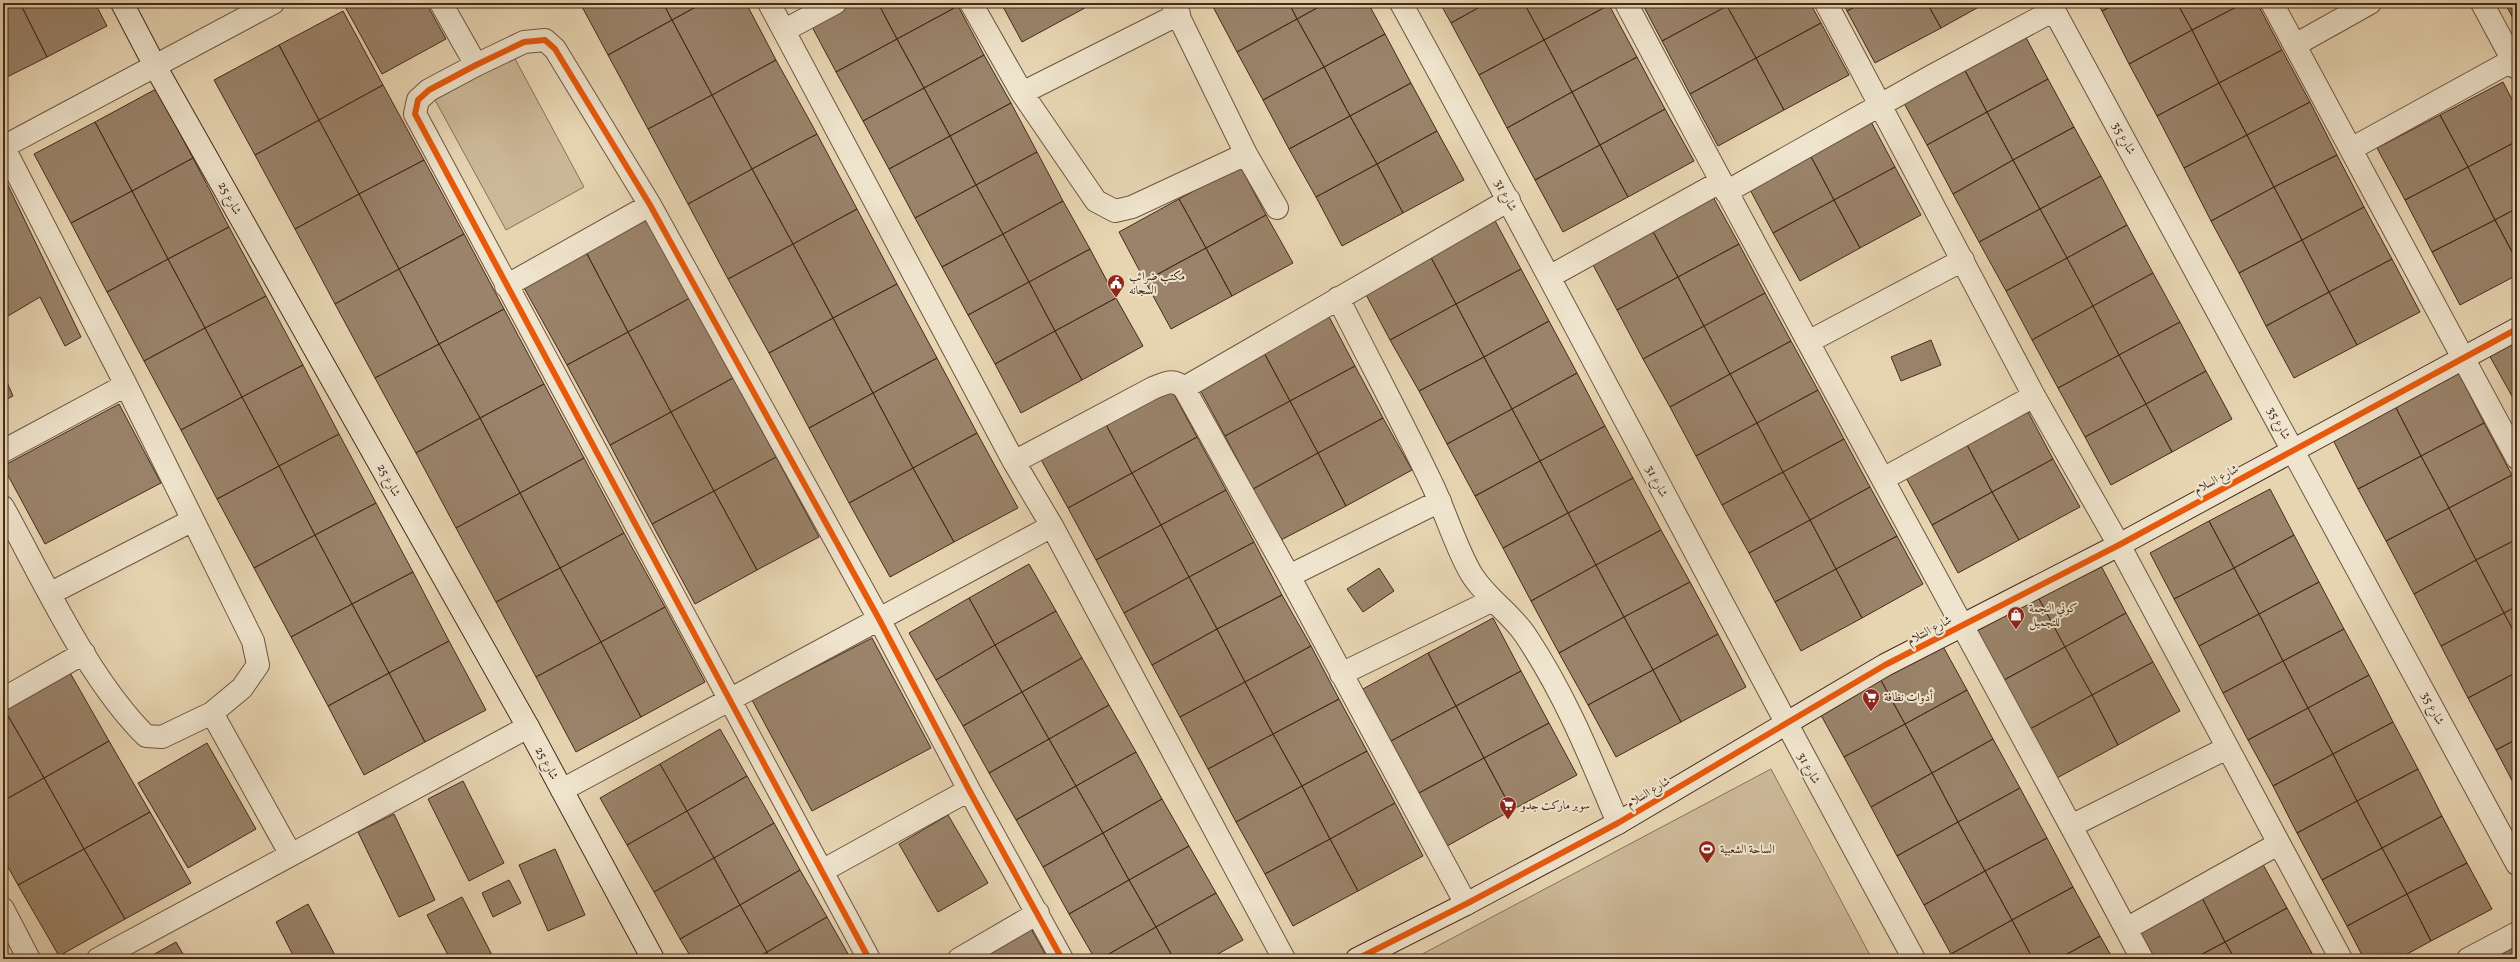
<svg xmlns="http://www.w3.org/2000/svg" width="2520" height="962" font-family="Vollkorn,Amiri,serif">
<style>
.green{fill:#ccb898;stroke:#89715a}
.building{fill:#9a836a;stroke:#462a1b}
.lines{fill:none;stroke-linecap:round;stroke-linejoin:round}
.street-casing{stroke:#6e5541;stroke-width:24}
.secondary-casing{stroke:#462a1b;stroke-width:24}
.street{stroke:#efe4cd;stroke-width:22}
.secondary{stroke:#efe4cd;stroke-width:22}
.cycleway-casing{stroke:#efe4cd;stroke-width:8}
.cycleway{stroke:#e8590c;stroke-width:6}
.labels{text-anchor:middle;stroke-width:4;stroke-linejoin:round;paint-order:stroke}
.street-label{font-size:12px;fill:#462a1b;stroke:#efe4cd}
.poi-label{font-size:12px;fill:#462a1b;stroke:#efe4cd;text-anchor:start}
</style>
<rect width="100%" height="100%" fill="#e7d5b2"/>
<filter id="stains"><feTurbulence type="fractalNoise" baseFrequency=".005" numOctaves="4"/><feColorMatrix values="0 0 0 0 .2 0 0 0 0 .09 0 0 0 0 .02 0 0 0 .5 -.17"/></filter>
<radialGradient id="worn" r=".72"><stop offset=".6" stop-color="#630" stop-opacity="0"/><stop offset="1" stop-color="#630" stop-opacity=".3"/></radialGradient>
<path class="green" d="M514 57 584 187 506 230 435 100Z
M1771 769 1872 959H1413Z"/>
<path class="building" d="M3 3H20L47 57 3 79Z
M20 3H95L107 26 47 57Z
M343 3H426L446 39 382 74Z
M488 3H497L490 7Z
M580 3H663L672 20 608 55Z
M663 3H703L672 20Z
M703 3H746L776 60 712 95 672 20Z
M848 3H878L897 39 836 72 810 23Z
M878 3H956L958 6 897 39Z
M1001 3H1080L1083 9 1022 42Z
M1080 3H1093L1083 9Z
M1211 3H1289L1297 19 1237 52Z
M1289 3H1326L1297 19Z
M1326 3H1368L1385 34 1324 67 1297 19Z
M1440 3H1487L1451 23Z
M1487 3H1524L1544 40 1479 75 1451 23Z
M1524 3H1608L1609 5 1544 40Z
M1642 3H1725L1727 6 1662 41Z
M1733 3H1810L1821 23 1756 58 1727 6Z
M1843 3H1862L1847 11Z
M1862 3H1927L1941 28 1875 63 1847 11Z
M1927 3H1986L1941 28Z
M2097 3H2118L2102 11Z
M2118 3H2177L2192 30 2129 64 2102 11Z
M2177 3H2244L2192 30Z
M2244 3H2257L2282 50 2219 83 2192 30Z
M2505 3H2517V26Z
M1609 5 1637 57 1572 92 1544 40Z
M958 6 984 55 924 88 897 39Z
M1727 6 1756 58 1690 94 1662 41Z
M343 11 383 85 319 120 279 45Z
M1297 19 1324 67 1263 100 1237 52Z
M672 20 712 95 648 129 608 55Z
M1821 23 1849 75 1784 110 1756 58Z
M2022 30 2048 79 1987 112 1961 63Z
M2192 30 2219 83 2157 116 2129 64Z
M1385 34 1411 83 1350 116 1324 67Z
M897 39 924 88 863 121 836 72Z
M1544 40 1572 92 1507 128 1479 75Z
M279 45 319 120 255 155 214 80Z
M2282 50 2310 102 2247 135 2219 83Z
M984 55 1011 103 950 136 924 88Z
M1637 57 1665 109 1600 145 1572 92Z
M1756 58 1784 110 1718 146 1690 94Z
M776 60 817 134 752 169 712 95Z
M1961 63 1987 112 1927 145 1900 96Z
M1324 67 1350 116 1289 149 1263 100Z
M2048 79 2074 127 2013 160 1987 112Z
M2503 82 2517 109V141L2468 167 2440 115Z
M1411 83 1437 131 1377 164 1350 116Z
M2219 83 2247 135 2184 168 2157 116Z
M383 85 424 160 359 194 319 120Z
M924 88 950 136 889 169 863 121Z
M156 89 193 158 132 191 95 122Z
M1572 92 1600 145 1535 180 1507 128Z
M712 95 752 169 688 204 648 129Z
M2310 102 2337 155 2274 187 2247 135Z
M1011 103 1037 152 976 185 950 136Z
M1665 109 1694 161 1628 197 1600 145Z
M1987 112 2013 160 1953 194 1927 145Z
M2440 115 2468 167 2405 200 2377 148Z
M1350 116 1377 164 1316 197 1289 149Z
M1869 118 1895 167 1834 200 1808 151Z
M319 120 359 194 295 229 255 155Z
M95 122 132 191 71 223 34 154Z
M2074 127 2101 176 2040 209 2013 160Z
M1437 131 1464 180 1403 213 1377 164Z
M817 134 857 209 793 244 752 169Z
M2247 135 2274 187 2211 221 2184 168Z
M950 136 976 185 915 218 889 169Z
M2517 141V208L2495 220 2468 167Z
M1600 145 1628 197 1563 232 1535 180Z
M1808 151 1834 200 1773 233 1747 184Z
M1037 152 1063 201 1003 234 976 185Z
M2337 155 2364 207 2302 240 2274 187Z
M193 158 229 227 168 259 132 191Z
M424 160 464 234 399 269 359 194Z
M2013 160 2040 209 1979 242 1953 194Z
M1377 164 1403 213 1342 246 1316 197Z
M1240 166 1266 215 1206 248 1179 199Z
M1895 167 1921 215 1860 248 1834 200Z
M2468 167 2495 220 2432 252 2405 200Z
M752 169 793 244 728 279 688 204Z
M3 175 81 337 65 346 40 297 3 319Z
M2101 176 2127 225 2067 258 2040 209Z
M976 185 1003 234 942 267 915 218Z
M2274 187 2302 240 2239 273 2211 221Z
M132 191 168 259 107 292 71 223Z
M359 194 399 269 335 304 295 229Z
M1712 195 1739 244 1678 277 1651 228Z
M1179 199 1206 248 1145 281 1119 232Z
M1834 200 1860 248 1800 281 1773 233Z
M1063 201 1090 249 1029 282 1003 234Z
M2364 207 2392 259 2329 292 2302 240Z
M2517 208V261L2495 220Z
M857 209 897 284 833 318 793 244Z
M2040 209 2067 258 2006 291 1979 242Z
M1266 215 1293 263 1232 296 1206 248Z
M1493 217 1521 269 1456 304 1428 252Z
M647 219 690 298 628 332 586 252Z
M2495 220 2517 261V275L2460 305 2432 252Z
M2127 225 2153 273 2093 306 2067 258Z
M229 227 266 296 205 328 168 259Z
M1651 228 1678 277 1617 310 1591 261Z
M464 234 504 309 439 344 399 269Z
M1003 234 1029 282 968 315 942 267Z
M2302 240 2329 292 2266 326 2239 273Z
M793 244 833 318 769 353 728 279Z
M1739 244 1765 293 1704 326 1678 277Z
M1206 248 1232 296 1171 329 1145 281Z
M1090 249 1116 298 1055 331 1029 282Z
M586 252 628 332 567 365 523 286Z
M1428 252 1456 304 1390 340 1362 287Z
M2067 258 2093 306 2032 340 2006 291Z
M168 259 205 328 144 361 107 292Z
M2392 259 2420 312 2357 345 2329 292Z
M399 269 439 344 375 378 335 304Z
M1521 269 1549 321 1484 357 1456 304Z
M2153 273 2180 322 2119 355 2093 306Z
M1678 277 1704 326 1643 359 1617 310Z
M1029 282 1055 331 995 364 968 315Z
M897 284 937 358 873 393 833 318Z
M2329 292 2357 345 2294 378 2266 326Z
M1765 293 1791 341 1730 374 1704 326Z
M266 296 303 365 242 397 205 328Z
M690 298 733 378 671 412 628 332Z
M1116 298 1143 346 1082 380 1055 331Z
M1456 304 1484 357 1419 391 1390 340Z
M2093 306 2119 355 2058 388 2032 340Z
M504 309 544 384 480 418 439 344Z
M1327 313 1355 366 1290 401 1262 349Z
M833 318 873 393 809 428 769 353Z
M1549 321 1577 373 1512 409 1484 357Z
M2180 322 2206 371 2146 404 2119 355Z
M1704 326 1730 374 1670 407 1643 359Z
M205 328 242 397 181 430 144 361Z
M1055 331 1082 380 1021 413 995 364Z
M628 332 671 412 610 445 567 365Z
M1931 340 1941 365 1901 381 1891 357Z
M2517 340V405L2489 355Z
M1791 341 1818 390 1757 423 1730 374Z
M439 344 480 418 416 453 375 378Z
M1262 349 1290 401 1225 436 1197 384Z
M2119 355 2146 404 2085 437 2058 388Z
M1484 357 1512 409 1447 444 1419 391Z
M937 358 977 433 913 468 873 393Z
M303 365 339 434 279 466 242 397Z
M1355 366 1383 418 1318 453 1290 401Z
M2457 370 2484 423 2421 456 2394 404Z
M2206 371 2232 419 2172 452 2146 404Z
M3 373 13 396 3 401Z
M1577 373 1605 426 1540 461 1512 409Z
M1730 374 1757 423 1696 456 1670 407Z
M733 378 776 457 714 491 671 412Z
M544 384 584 458 520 493 480 418Z
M1169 385 1197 437 1132 473 1104 421Z
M1818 390 1844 439 1783 472 1757 423Z
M873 393 913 468 849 503 809 428Z
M242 397 279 466 217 499 181 430Z
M1290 401 1318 453 1253 489 1225 436Z
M119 404 161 483 45 544 3 466Z
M2146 404 2172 452 2111 485 2085 437Z
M2394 404 2421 456 2358 489 2331 436Z
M1512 409 1540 461 1475 496 1447 444Z
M2027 410 2053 459 1992 492 1966 443Z
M671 412 714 491 652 524 610 445Z
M480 418 520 493 456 528 416 453Z
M1383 418 1412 470 1346 506 1318 453Z
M1104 421 1132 473 1068 508 1039 456Z
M1757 423 1783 472 1722 505 1696 456Z
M2484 423 2512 475 2449 508 2421 456Z
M1605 426 1633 478 1568 513 1540 461Z
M977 433 1018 508 954 542 913 468Z
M339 434 376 503 315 535 279 466Z
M1197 437 1226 490 1161 525 1132 473Z
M1844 439 1870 487 1810 520 1783 472Z
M1966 443 1992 492 1932 525 1905 476Z
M1318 453 1346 506 1281 540 1253 489Z
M2421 456 2449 508 2386 541 2358 489Z
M776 457 819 537 757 570 714 491Z
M584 458 624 533 560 568 520 493Z
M2053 459 2080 507 2019 540 1992 492Z
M1540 461 1568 513 1503 548 1475 496Z
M279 466 315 535 254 568 217 499Z
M913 468 954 542 890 577 849 503Z
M1783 472 1810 520 1749 553 1722 505Z
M1132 473 1161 525 1096 560 1068 508Z
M2512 475 2517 485V539L2476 560 2449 508Z
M1633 478 1661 530 1596 565 1568 513Z
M1870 487 1897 536 1836 569 1810 520Z
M2270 489 2294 535 2234 568 2209 521Z
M1226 490 1254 542 1189 577 1161 525Z
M714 491 757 570 695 604 652 524Z
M1992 492 2019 540 1958 573 1932 525Z
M520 493 560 568 496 602 456 528Z
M376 503 413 572 352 604 315 535Z
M2449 508 2476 560 2414 594 2386 541Z
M1568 513 1596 565 1531 601 1503 548Z
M1810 520 1836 569 1775 602 1749 553Z
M2209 521 2234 568 2174 599 2150 553Z
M1161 525 1189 577 1124 613 1096 560Z
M1661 530 1690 582 1624 617 1596 565Z
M624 533 665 607 601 642 560 568Z
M315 535 352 604 291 637 254 568Z
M2294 535 2319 582 2259 614 2234 568Z
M1897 536 1923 584 1862 618 1836 569Z
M2517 539V606L2504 613 2476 560Z
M1254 542 1282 595 1217 629 1189 577Z
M2476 560 2504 613 2441 646 2414 594Z
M1029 564 1056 611 995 645 969 598Z
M2100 564 2126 613 2065 647 2038 597Z
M1596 565 1624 617 1559 653 1531 601Z
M560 568 601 642 536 677 496 602Z
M1379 568 1394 591 1363 612 1347 589Z
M2234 568 2259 614 2199 646 2174 599Z
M1836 569 1862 618 1801 651 1775 602Z
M413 572 449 641 389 673 352 604Z
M1189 577 1217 629 1152 665 1124 613Z
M1690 582 1718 634 1653 670 1624 617Z
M2319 582 2344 629 2283 661 2259 614Z
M1282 595 1311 646 1245 682 1217 629Z
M2038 597 2065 647 2004 680 1977 631Z
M969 598 995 645 936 680 909 633Z
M352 604 389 673 328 706 291 637Z
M2517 606V638L2504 613Z
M665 607 705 682 641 717 601 642Z
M1056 611 1082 658 1022 692 995 645Z
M2126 613 2153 662 2092 695 2065 647Z
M2504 613 2517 638V672L2468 698 2441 646Z
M2259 614 2283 661 2223 693 2199 646Z
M1624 617 1653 670 1588 705 1559 653Z
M1493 618 1521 671 1456 706 1428 653Z
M1217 629 1245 682 1180 717 1152 665Z
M2344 629 2369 675 2308 708 2283 661Z
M1718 634 1746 687 1681 722 1653 670Z
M872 638 931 748 812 811 752 700Z
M449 641 486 710 425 742 389 673Z
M1940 641 1967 690 1905 724 1878 675Z
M601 642 641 717 576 752 536 677Z
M995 645 1022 692 963 726 936 680Z
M1311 646 1339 699 1273 734 1245 682Z
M2065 647 2092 695 2030 729 2004 680Z
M1428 653 1456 706 1391 741 1363 689Z
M1082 658 1109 705 1049 739 1022 692Z
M2283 661 2308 708 2248 740 2223 693Z
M2153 662 2180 711 2118 745 2092 695Z
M1653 670 1681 722 1616 757 1588 705Z
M69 671 109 741 44 778 3 707Z
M1521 671 1549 723 1484 758 1456 706Z
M2517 672V739L2496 750 2468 698Z
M389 673 425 742 364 775 328 706Z
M1878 675 1905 724 1844 757 1817 708Z
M2369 675 2393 722 2333 754 2308 708Z
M1245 682 1273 734 1208 769 1180 717Z
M1967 690 1993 739 1932 773 1905 724Z
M1022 692 1049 739 989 773 963 726Z
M2092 695 2118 745 2057 778 2030 729Z
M1339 699 1367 751 1302 786 1273 734Z
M1109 705 1136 752 1076 786 1049 739Z
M1456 706 1484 758 1419 793 1391 741Z
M3 707 44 778 3 801Z
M2308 708 2333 754 2273 786 2248 740Z
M2393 722 2418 769 2357 801 2333 754Z
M1549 723 1577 775 1512 810 1484 758Z
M1905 724 1932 773 1871 807 1844 757Z
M720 729 747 776 687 811 660 764Z
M1273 734 1302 786 1236 822 1208 769Z
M1049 739 1076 786 1016 820 989 773Z
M1993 739 2020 788 1958 822 1932 773Z
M2517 739V790L2496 750Z
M109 741 150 812 84 849 44 778Z
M207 743 256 829 188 868 138 783Z
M1367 751 1395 803 1330 839 1302 786Z
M1136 752 1162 799 1103 833 1076 786Z
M2333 754 2357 801 2297 833 2273 786Z
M1484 758 1512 810 1447 846 1419 793Z
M660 764 687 811 627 845 600 798Z
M2418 769 2442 816 2382 848 2357 801Z
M1932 773 1958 822 1897 856 1871 807Z
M747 776 774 823 714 858 687 811Z
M44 778 84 849 18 885 3 858V801Z
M463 781 504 863 469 881 428 799Z
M1076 786 1103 833 1043 867 1016 820Z
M1302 786 1330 839 1265 874 1236 822Z
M2020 788 2047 838 1985 871 1958 822Z
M1162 799 1189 846 1129 880 1103 833Z
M2357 801 2382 848 2322 880 2297 833Z
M1395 803 1423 856 1358 891 1330 839Z
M687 811 714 858 654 892 627 845Z
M150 812 191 883 125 919 84 849Z
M394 814 435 900 399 917 358 832Z
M948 815 988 883 938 912 899 844Z
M2442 816 2467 863 2407 894 2382 848Z
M1958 822 1985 871 1924 905 1897 856Z
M774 823 800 870 740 905 714 858Z
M1103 833 1129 880 1069 914 1043 867Z
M2047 838 2073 887 2012 920 1985 871Z
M1330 839 1358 891 1293 926 1265 874Z
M1189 846 1216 893 1156 927 1129 880Z
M2382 848 2407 894 2347 926 2322 880Z
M84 849 125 919 59 956 18 885Z
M555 849 585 915 548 931 519 865Z
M714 858 740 905 680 939 654 892Z
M2260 859 2287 908 2225 942 2199 892Z
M2467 863 2492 909 2431 941 2407 894Z
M800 870 827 917 767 952 740 905Z
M1985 871 2012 920 1951 954 1924 905Z
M509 880 521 903 493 917 482 893Z
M1129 880 1156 927 1100 959H1095L1069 914Z
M2073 887 2100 936 2058 959H2033L2012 920Z
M2199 892 2225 942 2193 959H2155L2137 926Z
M1216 893 1243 940 1209 959H1174L1156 927Z
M2407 894 2431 941 2398 959H2364L2347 926Z
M462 897 494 959H450L427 915Z
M308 904 337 959H295L276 922Z
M740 905 767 952 754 959H692L680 939Z
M2287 908 2314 957 2309 959H2235L2225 942Z
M827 917 851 959H771L767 952Z
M2012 920 2033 959H1953L1951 954Z
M1030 927 1048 959H975Z
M1156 927 1174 959H1100Z
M2100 936 2113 959H2058Z
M2517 938V959H2478Z
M176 942 186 959H153L151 956Z
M2225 942 2235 959H2193Z
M767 952 771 959H754Z"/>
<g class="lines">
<g class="street-casing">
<path id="street" d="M441 3 476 65
M769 3 1014 462 1052 526 1284 959
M971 3 1022 93 1096 201 1115 211 1132 207 1246 154
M1172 3 1246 154 1277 208
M1401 3C1575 320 1740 642 1914 959
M1626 3C1795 323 1972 639 2142 959
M1826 3 2034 396 2119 545 2341 959
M2050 3 2517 864
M2272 3 2517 458
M2482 3 2517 68
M785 30 835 3
M2295 45 2370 3
M1022 93 1179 14
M3 146 126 385 253 641 258 665 242 688 212 713 162 737 146 736C88 679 43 579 3 507
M3 147 273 3
M2351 149 2513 60
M1726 192 1930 77 2054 10
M1549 277 1720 182
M506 286 650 205
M1338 298C1369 360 1402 421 1432 484 1445 511 1457 551 1472 575 1487 599 1511 613 1526 636 1565 694 1591 759 1618 823
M1808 342 1963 260
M1184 388 1509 200
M3 451 126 385
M1014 462 1153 388C1166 383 1173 378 1184 388L1289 576 1466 904
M1883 479 2034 396
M1289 576 1440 501
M51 593 193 520
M1341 674 1491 601
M3 699 84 653
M212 713 291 855
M562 790 1052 526
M2071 826 2227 748
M822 871 969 790
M3 909 29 959
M2126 929 2278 844
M98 959 528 727
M869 959 415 114 418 100 429 90 476 65 524 42 545 40 555 49 650 205 879 619 969 790 1062 959
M959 959 1038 913
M2468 959 2517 933"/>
</g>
<g class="secondary-casing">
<path id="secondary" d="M122 3 155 66 528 727 653 959
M1357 959 1466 904 1618 823 1885 665 2119 545 2517 329"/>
</g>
<use href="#street" class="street"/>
<use href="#secondary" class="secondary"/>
<g class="cycleway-casing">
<path id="cycleway" d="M869 959 415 114 418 100 429 90 476 65 524 42 545 40 555 49 650 205 879 619 969 790 1062 959
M1357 959 1466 904 1618 823 1885 665 2119 545 2517 329"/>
</g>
<use href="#cycleway" class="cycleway"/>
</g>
<defs>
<g id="civic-pin" transform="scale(0.9)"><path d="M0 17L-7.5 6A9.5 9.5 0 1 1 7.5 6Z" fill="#8f2418" stroke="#efe4cd"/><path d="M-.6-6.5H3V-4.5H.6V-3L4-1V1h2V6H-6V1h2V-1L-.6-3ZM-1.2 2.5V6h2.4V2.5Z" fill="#fff"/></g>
<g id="shop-pin" transform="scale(0.9)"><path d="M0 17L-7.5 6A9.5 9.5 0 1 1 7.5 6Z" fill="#8f2418" stroke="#efe4cd"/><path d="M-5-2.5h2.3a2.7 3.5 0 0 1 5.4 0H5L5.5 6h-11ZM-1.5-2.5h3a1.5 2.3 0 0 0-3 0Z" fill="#fff"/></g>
<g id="supermarket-pin" transform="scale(0.9)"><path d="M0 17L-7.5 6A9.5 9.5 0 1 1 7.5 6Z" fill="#8f2418" stroke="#efe4cd"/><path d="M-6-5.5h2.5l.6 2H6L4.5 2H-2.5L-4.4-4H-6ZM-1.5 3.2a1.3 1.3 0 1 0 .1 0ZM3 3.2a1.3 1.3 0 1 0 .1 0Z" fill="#fff"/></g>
<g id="stadium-pin" transform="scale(0.9)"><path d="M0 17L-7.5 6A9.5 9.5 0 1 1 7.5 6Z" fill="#8f2418" stroke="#efe4cd"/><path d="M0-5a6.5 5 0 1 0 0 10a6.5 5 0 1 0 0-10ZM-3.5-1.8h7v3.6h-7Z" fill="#fff"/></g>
</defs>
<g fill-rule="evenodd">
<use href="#civic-pin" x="1116" y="283"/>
<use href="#shop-pin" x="2016" y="615"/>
<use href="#supermarket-pin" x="1871" y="697"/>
<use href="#supermarket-pin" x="1508" y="805"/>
<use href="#stadium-pin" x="1707" y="849"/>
</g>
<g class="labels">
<g class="street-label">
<text transform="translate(2124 138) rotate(61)" y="4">شارع 35</text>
<text transform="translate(1506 195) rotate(62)" y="4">شارع 31</text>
<text transform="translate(230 198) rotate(61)" y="4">شارع 25</text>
<text transform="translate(2279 423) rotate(61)" y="4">شارع 35</text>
<text transform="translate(2216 479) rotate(-28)" y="4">شارع السلام</text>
<text transform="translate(389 480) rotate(61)" y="4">شارع 25</text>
<text transform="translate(1657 481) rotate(62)" y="4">شارع 31</text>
<text transform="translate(1929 630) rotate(-28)" y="4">شارع السلام</text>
<text transform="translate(2433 708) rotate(62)" y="4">شارع 35</text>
<text transform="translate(547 763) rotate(61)" y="4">شارع 25</text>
<text transform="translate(1809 768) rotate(61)" y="4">شارع 31</text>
<text transform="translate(1648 792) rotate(-31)" y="4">شارع السلام</text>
</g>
<g class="poi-label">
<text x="1129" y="280">مكتب ضرائب<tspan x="1129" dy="14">السجانه</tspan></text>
<text x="2029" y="612">كوني النجمة<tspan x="2029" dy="14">للتجميل</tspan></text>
<text x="1884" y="701">أدوات نظافة</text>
<text x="1521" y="809">سوبر ماركت جدو</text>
<text x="1720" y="853">الساحة الشعبية</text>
</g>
</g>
<rect width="2520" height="962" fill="none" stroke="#e7d5b2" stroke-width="16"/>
<rect x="4" y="4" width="2512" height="954" fill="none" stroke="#462a1b" stroke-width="2"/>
<rect x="8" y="8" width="2504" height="946" fill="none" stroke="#462a1b"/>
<rect width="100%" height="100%" filter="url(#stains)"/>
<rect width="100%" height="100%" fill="url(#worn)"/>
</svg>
